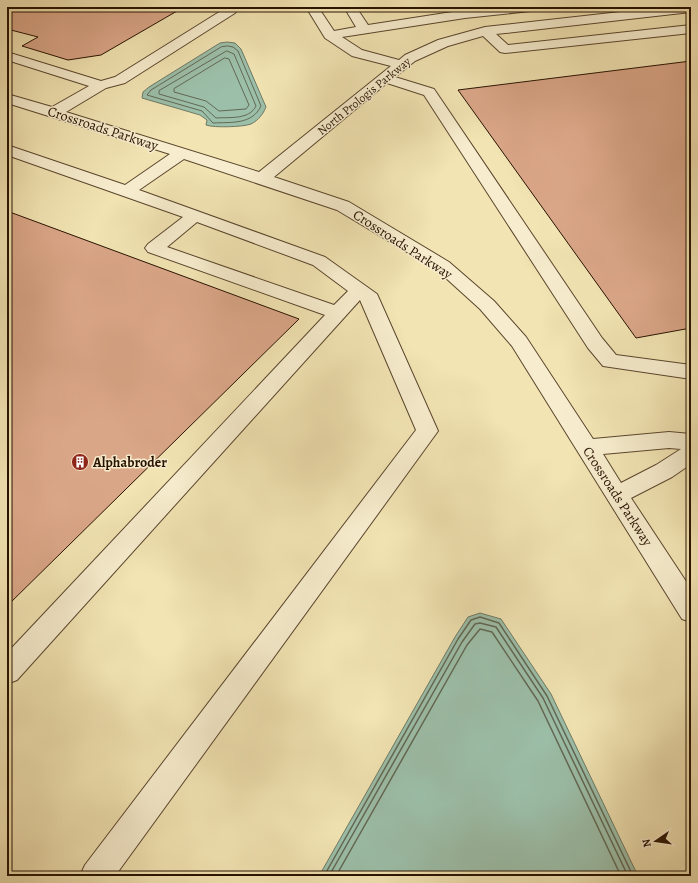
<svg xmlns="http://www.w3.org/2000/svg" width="698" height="883" font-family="Alegreya,serif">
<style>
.water{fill:#9cbfa9;stroke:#6e7a65}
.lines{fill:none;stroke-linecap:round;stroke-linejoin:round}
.shore-far1{stroke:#626854;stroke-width:1}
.shore{stroke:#626854;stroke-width:1.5}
.building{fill:#daa688;stroke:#281200}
.minor-casing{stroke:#5a462d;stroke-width:2}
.minor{fill:#f7edce;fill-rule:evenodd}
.labels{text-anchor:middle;stroke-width:3;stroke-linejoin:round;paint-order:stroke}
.far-street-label{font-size:12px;fill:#281200;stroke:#f7edce}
.street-label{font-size:14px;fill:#281200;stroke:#f7edce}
.poi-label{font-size:14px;font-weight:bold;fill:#281200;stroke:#f7edce;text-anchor:start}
</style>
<rect width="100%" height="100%" fill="#f2e4b3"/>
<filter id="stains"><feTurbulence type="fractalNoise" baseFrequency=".005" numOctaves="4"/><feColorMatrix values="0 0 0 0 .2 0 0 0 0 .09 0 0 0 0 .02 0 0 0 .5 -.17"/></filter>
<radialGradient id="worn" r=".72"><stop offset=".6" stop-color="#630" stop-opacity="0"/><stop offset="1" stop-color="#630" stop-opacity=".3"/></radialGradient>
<path class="water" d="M227 42 235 43 241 49 266 107C263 114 259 120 251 124 243 127 214 128 206 125L207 120 200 115 142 98 143 92 149 87 220 43Z
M480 613 501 619 551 694 638 876H319L455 637 468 617Z"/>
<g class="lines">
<path class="shore-far1" d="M228 46 233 47 238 51 261 106C252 125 231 122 213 123L202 111 147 95 151 90 221 47Z
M227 51 234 54 256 106C249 120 230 117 216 118L204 107 159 94V91Z
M225 58 229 59 249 105 246 109 219 111 206 101 174 92V89Z"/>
<path class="shore" d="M324 876 458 639 471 620 480 617 499 623 547 696 633 876
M329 876 462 642 475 624 480 623 496 627 543 698 628 876
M336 876 467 645 480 629 492 632 538 701 621 876"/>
</g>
<path class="building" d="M7 7H184L101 55 68 60 22 46 38 37 7 29Z
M691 61V328L636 338 458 90Z
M7 211 299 319 7 606Z"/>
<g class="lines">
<g class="minor-casing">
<path id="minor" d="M223 7H235L237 10 235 13 125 83 106 88 66 112 259 172 391 66 352 56 325 38 306 7H318L334 31 356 27 344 7H356L368 25 465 10 495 7H536L534 10 530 11 465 18 342 37 362 50 399 60 405 55 438 40 485 27 665 7H691V12L496 34 508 45 691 25V33L505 53 500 52 483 36 448 46 415 61 395 77 434 89 602 338 616 355 691 365V379L603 366 588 348 424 95 387 83 274 177 349 202 449 262 494 301 526 337 593 439 669 432 691 434V464L672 477 631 498 691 589V622L682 619 512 346 480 309 437 270 337 210 184 159 139 190 325 257 377 294 438 431 115 876H80L85 865 416 430 360 300 17 680 7 684V653L325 315 148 252 145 248 148 244 183 217 7 155V145L125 185 170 154 7 103V94L52 107 89 86 7 60V52L101 81 115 77 224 9ZM197 222 313 265 348 291 334 305 167 247ZM669 448 681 449 656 465 621 483 603 454Z"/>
</g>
<use href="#minor" class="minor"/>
</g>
<defs>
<g id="building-disc" transform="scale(0.9)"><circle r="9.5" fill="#8f2418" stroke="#f7edce"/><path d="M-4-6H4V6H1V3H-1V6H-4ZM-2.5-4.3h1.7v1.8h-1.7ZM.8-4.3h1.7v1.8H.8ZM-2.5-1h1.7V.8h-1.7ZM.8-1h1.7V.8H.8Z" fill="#fff"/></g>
</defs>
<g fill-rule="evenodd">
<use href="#building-disc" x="80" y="462"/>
</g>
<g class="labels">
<g class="far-street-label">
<text transform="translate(364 96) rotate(-39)" y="4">North Prologis Parkway</text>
</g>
<g class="street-label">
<text transform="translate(103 128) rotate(18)" y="5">Crossroads Parkway</text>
<text transform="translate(403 244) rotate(33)" y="5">Crossroads Parkway</text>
<text transform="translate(618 496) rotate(57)" y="5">Crossroads Parkway</text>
</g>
<g class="poi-label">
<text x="93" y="467">Alphabroder</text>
</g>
</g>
<rect width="698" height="883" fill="none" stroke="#f2e4b3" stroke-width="24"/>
<rect x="8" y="8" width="682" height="867" fill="none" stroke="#281200" stroke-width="2"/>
<rect x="12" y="12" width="674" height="859" fill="none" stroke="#281200"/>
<g transform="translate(656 841) rotate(257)" stroke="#f7edce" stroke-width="3" paint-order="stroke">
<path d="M0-3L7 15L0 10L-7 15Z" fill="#281200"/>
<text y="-6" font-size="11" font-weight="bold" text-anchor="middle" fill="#281200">N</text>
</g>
<rect width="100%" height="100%" filter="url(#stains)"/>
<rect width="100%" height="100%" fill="url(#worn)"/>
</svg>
